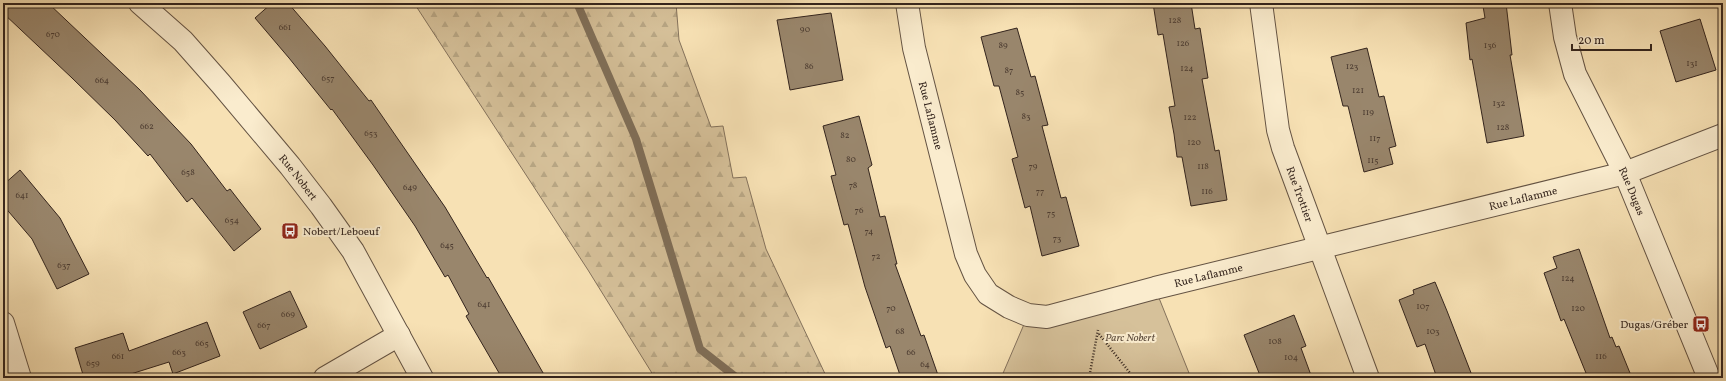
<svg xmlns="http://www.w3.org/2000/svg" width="1726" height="381" font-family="Vollkorn,serif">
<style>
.forest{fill:url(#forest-firs);stroke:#84725c}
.green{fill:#d6c19a;stroke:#84725c}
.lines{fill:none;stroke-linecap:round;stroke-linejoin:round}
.stream{stroke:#806f59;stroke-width:8}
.building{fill:#99866c;stroke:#33241d}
.minor-casing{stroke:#645343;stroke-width:24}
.path{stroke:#33241d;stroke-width:2.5;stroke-dasharray:1 2;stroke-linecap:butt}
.minor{stroke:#faecce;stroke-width:22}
.labels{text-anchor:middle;stroke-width:4;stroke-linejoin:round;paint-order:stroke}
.number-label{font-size:9px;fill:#4c3c31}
.street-label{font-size:11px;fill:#33241d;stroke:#faecce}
.poi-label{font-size:11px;fill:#33241d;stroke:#faecce;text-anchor:start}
.park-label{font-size:11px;font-style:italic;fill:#5c4b3c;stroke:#faecce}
</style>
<defs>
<pattern id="forest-firs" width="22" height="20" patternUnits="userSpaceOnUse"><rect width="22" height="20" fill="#d6c19a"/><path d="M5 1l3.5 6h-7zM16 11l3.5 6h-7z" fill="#b8a684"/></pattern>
</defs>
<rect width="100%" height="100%" fill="#f7e1b4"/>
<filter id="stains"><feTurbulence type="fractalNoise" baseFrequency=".005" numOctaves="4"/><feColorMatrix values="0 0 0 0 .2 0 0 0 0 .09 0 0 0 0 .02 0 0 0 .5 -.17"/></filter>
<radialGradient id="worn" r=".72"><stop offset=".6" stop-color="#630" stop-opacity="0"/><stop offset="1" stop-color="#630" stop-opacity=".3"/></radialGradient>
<path class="forest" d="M414 3H676L679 40 711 127 723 126 733 178 746 177 766 249 827 378H655L588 270Z"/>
<path class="green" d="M1155 288 1191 378H1001L1028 315Z"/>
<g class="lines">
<path class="stream" d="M577 3 636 139 700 349 737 378"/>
</g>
<path class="building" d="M3 3H48L140 90 191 144 227 191 230 189 261 229 234 251 192 198 187 202 150 154 148 156 115 120 72 78 3 13Z
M272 3H288L325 46 369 101 371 100 445 207 487 278 488 277 546 378H502L466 316 469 314 448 275 445 277 415 226 373 165 332 109 331 110 289 58 255 18Z
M1153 3H1191L1195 29 1200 28 1208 78 1202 79 1215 151 1219 150 1227 200 1191 206 1182 157H1177L1174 134 1169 107 1175 106 1163 34 1158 35Z
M1506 3 1512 55H1510L1524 136 1487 143 1472 59 1470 60 1466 23 1485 18 1483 6Z
M831 13 843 80 790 90 777 20Z
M1700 19 1716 70 1676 82 1660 31Z
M1017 28 1031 77 1035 76 1048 125 1042 126 1061 198 1066 197 1079 246 1042 256 1030 206 1025 208 1019 185 1012 159 1018 157 999 86H994L981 37Z
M1367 48 1379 97 1384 96 1396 146 1389 148 1393 164 1364 172 1348 106H1343L1331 57Z
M859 116 872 165 868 168 880 217 885 216 897 264H895L921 336 924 335 939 378H901L890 346 886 348 865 287 848 224 844 225 831 176 836 175 823 126Z
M20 170 60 218 89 274 57 289 32 239 3 205V185Z
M1579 249 1610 338 1612 337 1616 347 1619 346 1632 378H1588L1564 319 1561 321 1544 273 1557 268 1553 257Z
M1435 282 1447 311 1473 378H1437L1425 344 1417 347 1399 300 1414 294 1413 290Z
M290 291 307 327 260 349 243 312Z
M1294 315 1306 346 1301 348 1312 378H1261L1244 335Z
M207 322 220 356 173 374 169 362 118 378H84L75 348 123 333 129 351Z"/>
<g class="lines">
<g class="minor-casing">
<g id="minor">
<path id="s1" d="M140 3 183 41 221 84 290 166 321 206 353 251 422 378"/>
<path id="s2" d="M907 3 914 48 966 254 975 275 988 294 1009 307 1028 315 1047 317 1155 288 1625 173 1723 135"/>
<path id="s3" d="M1261 3 1278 130 1283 148 1368 378"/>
<path id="s4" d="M1560 3 1565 37 1575 74 1625 173 1709 378"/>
<path d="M3 323 20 378"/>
<path d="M325 378 399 335"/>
</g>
</g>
<path class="path" d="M1099 334 1134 378
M1089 378 1098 330"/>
<use href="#minor" class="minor"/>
</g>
<defs>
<g id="bus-square" transform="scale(0.9)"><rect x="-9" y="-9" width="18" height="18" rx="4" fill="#8f2418" stroke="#faecce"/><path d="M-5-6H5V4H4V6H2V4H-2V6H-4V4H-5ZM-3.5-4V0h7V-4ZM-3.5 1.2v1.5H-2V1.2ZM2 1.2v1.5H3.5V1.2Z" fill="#fff"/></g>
</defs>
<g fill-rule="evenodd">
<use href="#bus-square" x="290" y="231"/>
<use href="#bus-square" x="1701" y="324"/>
</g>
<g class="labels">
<g class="number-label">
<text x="1175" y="23">128</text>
<text x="285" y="30">661</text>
<text x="805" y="32">90</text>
<text x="53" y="37">670</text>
<text x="1183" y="46">126</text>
<text x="1003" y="48">89</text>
<text x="1490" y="48">136</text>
<text x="1692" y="66">131</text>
<text x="809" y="69">86</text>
<text x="1352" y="69">123</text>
<text x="1187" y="71">124</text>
<text x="1009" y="73">87</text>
<text x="328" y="81">657</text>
<text x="102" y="83">664</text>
<text x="1358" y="93">121</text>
<text x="1020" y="95">85</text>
<text x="1499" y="106">132</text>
<text x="1368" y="115">119</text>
<text x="1026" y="119">83</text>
<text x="1190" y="120">122</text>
<text x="147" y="129">662</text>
<text x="1503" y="130">128</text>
<text x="371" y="136">653</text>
<text x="845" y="138">82</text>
<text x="1375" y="141">117</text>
<text x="1194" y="145">120</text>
<text x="851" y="162">80</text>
<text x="1373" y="163">115</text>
<text x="1033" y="169">79</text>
<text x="1203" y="169">118</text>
<text x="188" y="175">658</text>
<text x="853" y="188">78</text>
<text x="410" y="190">649</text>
<text x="1040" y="194">77</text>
<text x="1207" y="194">116</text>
<text x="22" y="198">641</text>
<text x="859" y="213">76</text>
<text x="1051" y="216">75</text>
<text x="232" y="223">654</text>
<text x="869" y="234">74</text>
<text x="1057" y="241">73</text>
<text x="447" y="248">645</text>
<text x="876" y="259">72</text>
<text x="64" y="268">637</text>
<text x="1568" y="281">124</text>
<text x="484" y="307">641</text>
<text x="1423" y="309">107</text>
<text x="891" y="311">70</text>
<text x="1578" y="311">120</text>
<text x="288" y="317">669</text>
<text x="264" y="328">667</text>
<text x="900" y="334">68</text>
<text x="1433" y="334">103</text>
<text x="1275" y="344">108</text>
<text x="202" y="346">665</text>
<text x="179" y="355">663</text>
<text x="911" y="355">66</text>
<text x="118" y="359">661</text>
<text x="1601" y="359">116</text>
<text x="1291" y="360">104</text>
<text x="93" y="366">659</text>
<text x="925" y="367">64</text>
</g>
<g class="street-label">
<text dy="4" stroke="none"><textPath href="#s2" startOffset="115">Rue Laflamme</textPath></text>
<text dy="4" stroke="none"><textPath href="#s1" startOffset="236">Rue Nobert</textPath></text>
<text dy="4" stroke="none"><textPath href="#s4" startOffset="203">Rue Dugas</textPath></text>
<text dy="4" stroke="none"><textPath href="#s3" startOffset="196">Rue Trottier</textPath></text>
<text dy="4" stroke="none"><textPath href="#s2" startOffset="859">Rue Laflamme</textPath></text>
<text dy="4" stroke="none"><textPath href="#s2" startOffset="535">Rue Laflamme</textPath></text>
</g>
<g class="poi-label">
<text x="303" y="235">Nobert/Leboeuf</text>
<text x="1688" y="328" text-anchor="end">Dugas/Gréber</text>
</g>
<g class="park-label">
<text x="1130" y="341">Parc Nobert</text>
</g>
</g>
<rect width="1726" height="381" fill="none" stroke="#f7e1b4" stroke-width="16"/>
<rect x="4" y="4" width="1718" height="373" fill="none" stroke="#33241d" stroke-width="2"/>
<rect x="8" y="8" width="1710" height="365" fill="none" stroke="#33241d"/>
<path d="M1572 44v6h79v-6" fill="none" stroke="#33241d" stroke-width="2"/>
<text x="1578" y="44" font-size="12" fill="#33241d" stroke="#faecce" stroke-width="3" paint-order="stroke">20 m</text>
<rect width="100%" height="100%" filter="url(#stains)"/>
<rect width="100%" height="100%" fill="url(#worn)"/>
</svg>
